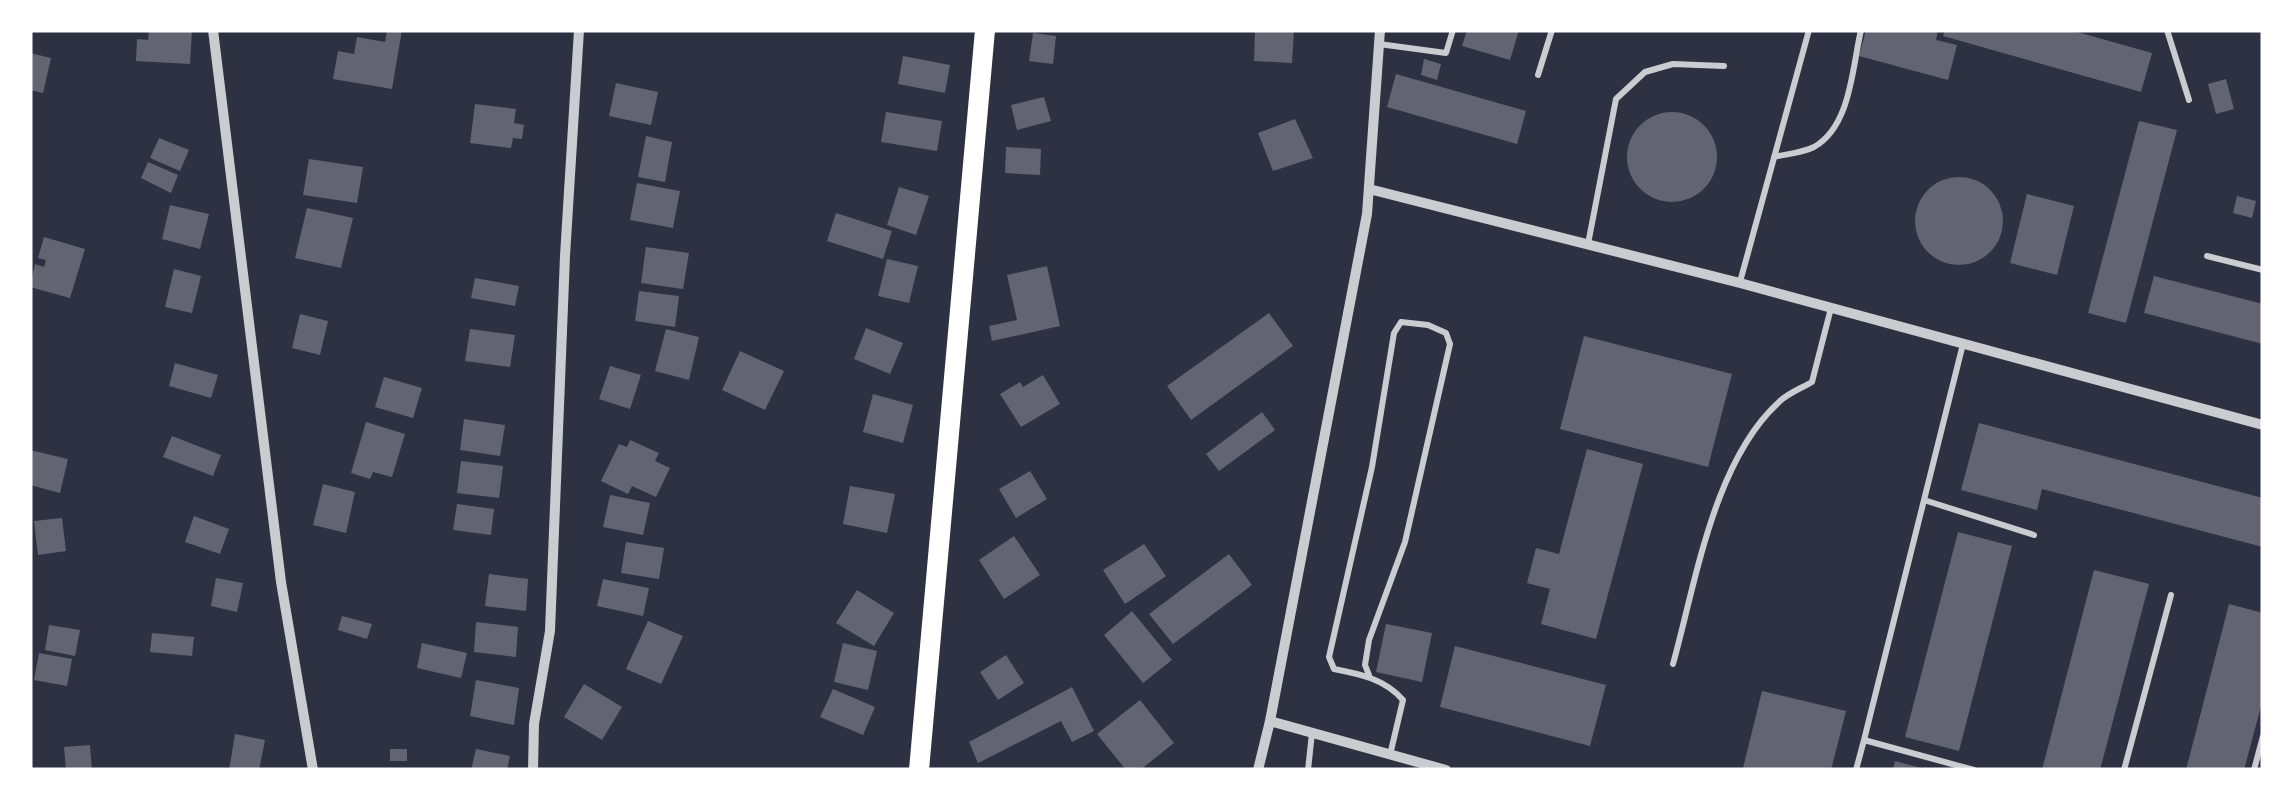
<svg xmlns="http://www.w3.org/2000/svg" width="2293" height="800" font-family="'Nunito Sans',sans-serif">
<style>
.building{fill:#626471}
.lines{fill:none;stroke-linecap:round;stroke-linejoin:round}
.service{stroke:#caccd0;stroke-width:6}
.minor{stroke:#caccd0;stroke-width:10}
.secondary{stroke:#fff;stroke-width:20}
</style>
<rect width="100%" height="100%" fill="#2d3142"/>
<path class="building" d="M149 30H192L190 64 136 61 137 39 148 40Z
M387 30H402L392 89 333 79 338 51 354 54 357 37 385 42Z
M1255 30H1294L1292 63 1254 61Z
M1467 30H1519L1510 60 1462 46Z
M1866 30H1938L1936 40 1957 45 1948 80 1859 56Z
M1945 30H2070L2152 53 2141 92 1943 36Z
M1033 33 1056 36 1053 64 1029 61Z
M30 53 51 58 43 93 30 90Z
M903 56 950 65 945 93 898 84Z
M1424 59 1441 64 1437 80 1421 75Z
M1396 74 1526 111 1517 144 1387 107Z
M2226 79 2234 109 2216 114 2208 84Z
M616 83 658 92 651 125 609 116Z
M1044 97 1051 121 1017 130 1011 105Z
M475 104 516 109 514 123 524 125 522 139 513 138 511 148 470 143Z
M886 112 942 121 937 151 881 142Z
M1627 157a45 45 0 1 1 90 0a45 45 0 1 1-90 0Z
M1295 119 1313 158 1273 171 1258 133Z
M2139 121 2177 130 2126 323 2088 313Z
M646 136 672 142 665 182 638 177Z
M159 138 189 150 180 171 150 158Z
M1006 147 1041 149 1040 175 1005 173Z
M309 159 363 167 357 203 303 195Z
M148 162 178 175 171 193 141 178Z
M1915 221a44 44 0 1 1 88 0a44 44 0 1 1-88 0Z
M637 183 680 191 673 228 630 220Z
M899 187 929 196 916 235 887 225Z
M2027 194 2074 206 2057 275 2010 263Z
M2237 196 2256 201 2252 218 2233 213Z
M170 205 209 214 200 249 162 239Z
M307 208 353 218 341 268 295 258Z
M836 213 892 231 883 259 827 241Z
M44 237 85 249 70 298 30 287 35 264 44 267 46 260 38 258Z
M646 247 689 253 683 289 641 283Z
M887 259 918 266 909 303 878 296Z
M1047 266 1060 326 992 341 989 326 1017 320 1007 275Z
M174 269 201 276 192 313 165 307Z
M2154 276 2263 304V344L2144 313Z
M475 278 519 286 515 306 471 298Z
M639 291 679 296 675 327 635 321Z
M1269 313 1293 346 1191 420 1167 386Z
M300 314 328 321 320 355 292 348Z
M866 328 903 343 890 374 854 359Z
M470 329 515 335 510 367 465 361Z
M666 329 699 337 689 380 655 371Z
M1584 336 1732 374 1708 467 1560 429Z
M740 351 784 371 765 410 722 390Z
M175 363 218 375 211 398 169 386Z
M610 366 641 375 630 409 599 399Z
M1043 375 1060 404 1021 427 1000 394 1020 382 1023 387Z
M384 377 422 388 413 418 375 407Z
M873 394 913 405 903 443 863 432Z
M1262 412 1275 430 1219 471 1206 454Z
M464 419 505 425 500 456 460 450Z
M366 422 405 434 392 477 373 472 370 479 351 473Z
M1979 423 2263 498V547L2042 489 2037 510 1961 490Z
M172 436 221 455 213 476 163 457Z
M630 440 659 453 655 461 670 468 656 497 632 486 628 494 601 481 619 444 627 447Z
M1587 449 1643 464 1596 639 1541 624 1550 589 1527 583 1536 548 1559 554Z
M30 450 68 459 60 493 30 485Z
M461 461 503 466 499 498 457 493Z
M1030 471 1047 499 1016 518 999 489Z
M323 484 355 492 346 533 313 525Z
M850 486 895 494 887 533 843 524Z
M610 495 650 503 643 535 603 527Z
M457 504 494 509 491 535 453 530Z
M194 516 229 529 220 554 185 542Z
M62 518 66 551 38 555 34 521Z
M1958 532 2012 546 1959 751 1905 737Z
M1014 536 1040 575 1004 599 979 560Z
M626 542 664 548 659 579 621 573Z
M1144 544 1166 576 1125 604 1103 570Z
M1229 554 1252 585 1173 644 1149 614Z
M2094 570 2149 584 2100 770H2042Z
M489 574 528 579 526 611 485 606Z
M216 578 243 583 237 612 211 606Z
M603 579 649 588 643 616 597 606Z
M857 590 894 613 874 646 836 623Z
M2229 604 2263 613V699L2244 770H2186Z
M1132 611 1172 660 1143 683 1104 635Z
M342 616 372 624 367 639 338 630Z
M648 621 683 636 661 684 626 669Z
M476 622 518 627 516 657 474 652Z
M1386 624 1432 633 1422 682 1376 672Z
M49 625 80 630 75 656 45 650Z
M152 633 194 637 192 656 150 652Z
M422 643 467 653 461 678 417 668Z
M843 643 877 651 868 690 834 682Z
M1455 646 1606 685 1590 746 1440 707Z
M39 653 72 659 67 686 34 680Z
M1006 655 1024 683 998 700 980 672Z
M476 680 519 688 514 725 470 716Z
M584 684 622 707 602 740 564 717Z
M1072 687 1094 731 1072 742 1061 721 978 763 969 742Z
M833 689 875 707 863 735 820 717Z
M1762 691 1846 711 1831 770 1743 768Z
M1140 700 1174 743 1140 770H1126L1097 734Z
M235 734 265 740 259 770H229Z
M90 745 92 770H66L64 747Z
M390 749H407V761H390Z
M476 749 510 756 507 770H471Z
M1895 761 1925 769V770H1893Z"/>
<g class="lines">
<path class="service" d="M2167 30 2189 100
M1379 44 1446 53 1453 30
M1538 75 1552 30
M1774 157C1787 154 1802 153 1814 147 1851 126 1852 68 1861 30
M1588 244 1616 99 1645 72 1673 64 1724 66
M2207 256 2263 270
M1740 282 1809 30
M1924 500 2034 535
M1673 664C1696 581 1714 461 1779 402 1788 393 1802 388 1812 382L1831 308
M1369 675 1365 665 1369 640 1405 542 1450 344 1446 333 1428 325 1401 322 1394 333 1372 467 1329 657 1334 669C1360 674 1385 679 1403 700L1390 755
M1864 740 1963 344
M1308 770 1312 733
M1856 770 1864 740 1974 770
M2124 770 2171 595
M2254 770 2263 736"/>
<path class="minor" d="M213 30 281 582 313 770
M1369 189 1740 283 2263 425
M1270 721 1446 770
M533 770 534 724 550 631 565 256 579 30
M1258 770 1270 721 1367 214 1380 30"/>
<path class="secondary" d="M919 770 985 30"/>
</g>
<rect width="2293" height="800" fill="none" stroke="#ffffff" stroke-width="65"/>
</svg>
